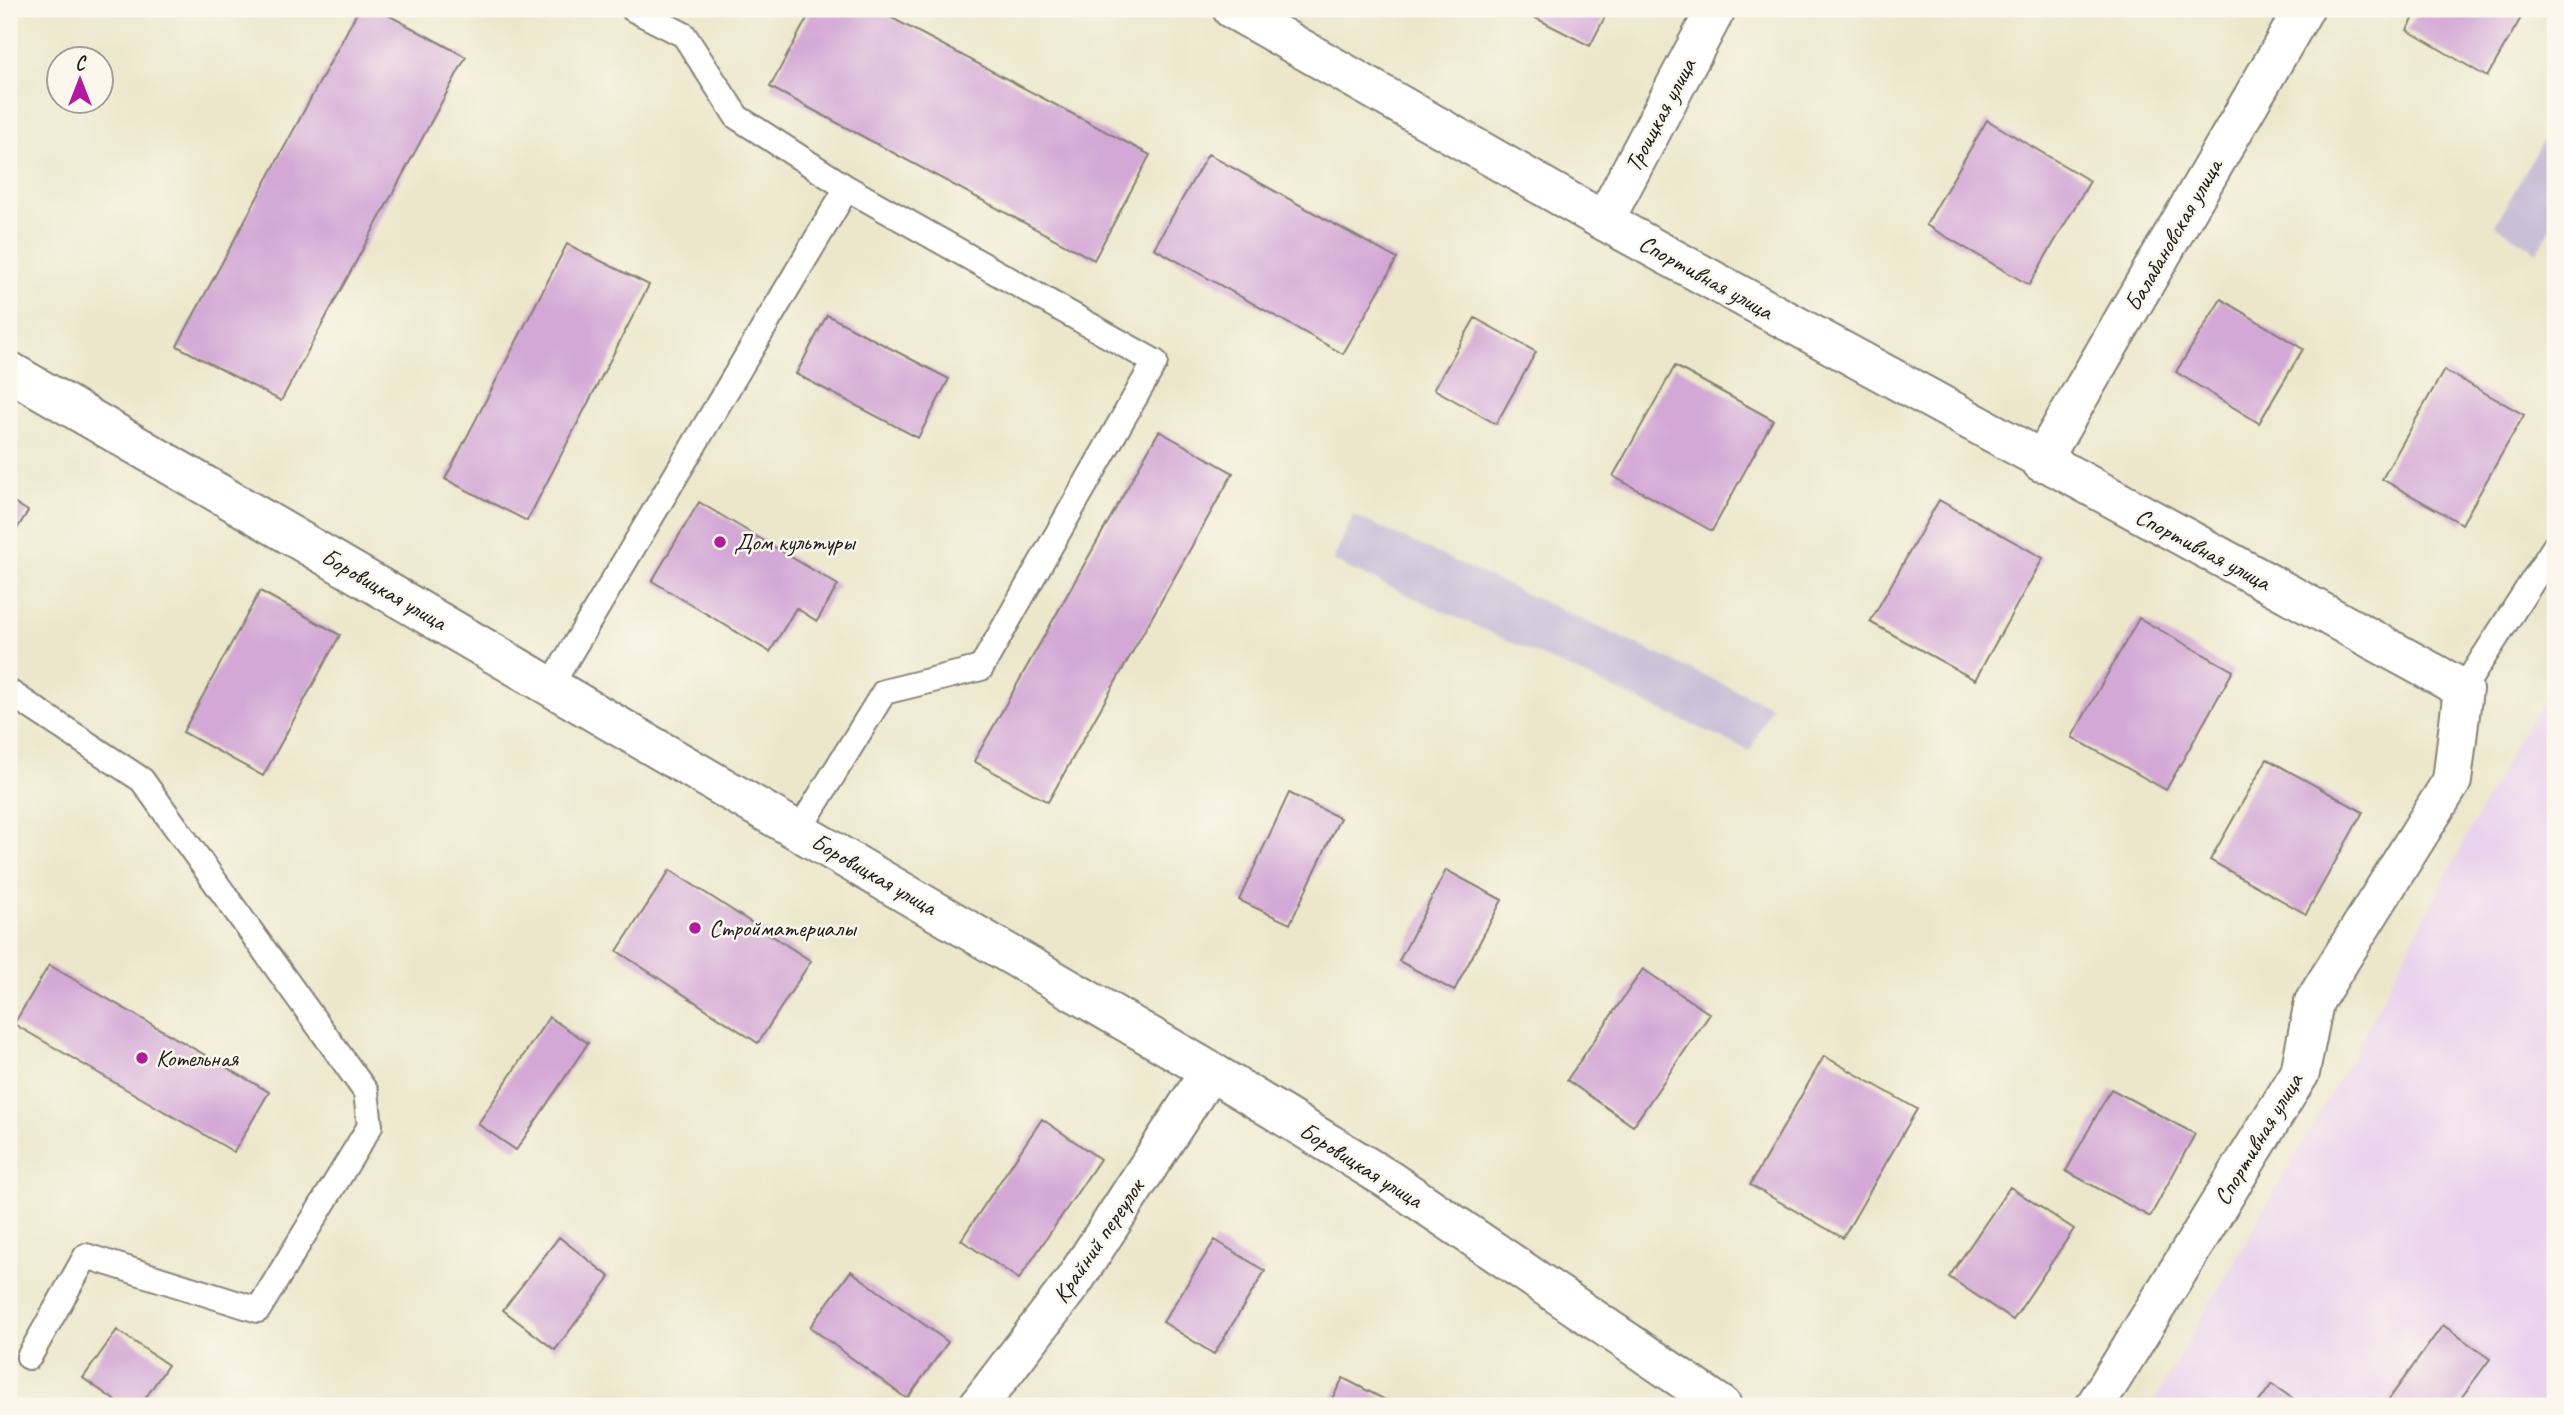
<svg xmlns="http://www.w3.org/2000/svg" width="2564" height="1415" font-family="Caveat,sans-serif">
  <rect width="100%" height="100%" fill="#fbf7ec"/>
  <filter id="ink" filterUnits="userSpaceOnUse"><feTurbulence type="fractalNoise" baseFrequency=".0143" numOctaves="2"/><feDisplacementMap in="SourceGraphic" scale="14" xChannelSelector="R" yChannelSelector="G"/><feConvolveMatrix kernelMatrix="1 2 1 2 8 2 1 2 1" color-interpolation-filters="sRGB"/></filter>
  <filter id="wash" filterUnits="userSpaceOnUse"><feTurbulence type="fractalNoise" baseFrequency=".00686" numOctaves="4" result="noise"/><feDisplacementMap in="SourceGraphic" scale="28" xChannelSelector="R" yChannelSelector="G"/><feGaussianBlur stdDeviation="1.57" result="paint"/><feColorMatrix in="noise" values="0 0 0 0 0 0 0 0 0 0 0 0 0 0 0 0 0 1.4 0 .05"/><feComposite in="paint" operator="in"/></filter>
  <g filter="url(#wash)">
    <rect width="100%" height="100%" fill="#ece7cb"/>
    <path fill="#e9d2ed" d="M2555 686V1406H2151L2349 1062 2517 740Z"/>
    <path fill="#c9bfd7" d="M2555 119V219L2537 252 2495 225Z
      M1353 515 1771 706 1750 751 1333 561Z"/>
    <g id="blocks">
      <path fill="#d3a8d6" d="M359 9H377L466 57 281 401 177 346Z
        M812 9H875L1150 155 1094 260 770 87Z
        M1518 9H1609L1590 46Z
        M2419 9H2526L2487 77 2407 30Z
        M1987 120 2090 181 2029 285 1926 225Z
        M1208 154 1397 259 1343 354 1154 248Z
        M567 244 649 285 527 521 445 479Z
        M2221 299 2303 349 2259 423 2176 372Z
        M827 315 949 379 918 438 796 374Z
        M1475 318 1536 352 1496 424 1434 389Z
        M1675 366 1773 420 1712 531 1613 476Z
        M2444 370 2524 415 2462 524 2382 479Z
        M1159 431 1233 473 1048 802 974 761Z
        M9 499 28 511 9 542Z
        M1939 500 2043 558 1975 680 1870 622Z
        M699 502 838 585 817 621 796 608 770 652 652 581Z
        M260 591 340 635 263 776 183 732Z
        M2139 618 2233 671 2166 790 2072 737Z
        M2267 759 2363 812 2306 914 2210 860Z
        M1289 793 1340 818 1290 924 1239 900Z
        M670 870 811 961 758 1043 617 951Z
        M1446 870 1502 900 1454 991 1399 961Z
        M49 965 269 1092 234 1152 14 1024Z
        M1643 969 1710 1014 1633 1126 1567 1080Z
        M549 1017 588 1043 516 1150 478 1124Z
        M1824 1056 1917 1109 1843 1238 1750 1185Z
        M2111 1089 2195 1134 2150 1217 2066 1171Z
        M1042 1119 1100 1159 1019 1279 961 1240Z
        M2010 1187 2074 1229 2013 1320 1949 1277Z
        M559 1237 610 1277 555 1350 503 1310Z
        M1215 1240 1265 1271 1214 1354 1163 1322Z
        M851 1271 948 1342 907 1399 810 1327Z
        M2443 1325 2490 1359 2455 1406H2384Z
        M117 1330 168 1365 140 1406H123L83 1378Z
        M1343 1378 1397 1406H1328Z
        M2272 1384 2303 1406H2256Z"/>
    </g>
  </g>
  <g filter="url(#ink)">
    <use href="#blocks" fill-opacity="0" stroke="#848274" stroke-width="2"/>
    <g fill="none" stroke-linecap="round" stroke-linejoin="round">
      <g stroke="#848274" stroke-width="28">
        <path id="service" d="M633 9 684 35 737 117 847 188
          M551 685 847 188 1155 362 981 668 884 692 799 830
          M2463 689 2555 546
          M9 692 142 780 366 1092 370 1126 258 1310 86 1256 29 1357"/>
      </g>
      <g stroke="#848274" stroke-width="42">
        <path id="minor" d="M1232 9 1604 221 2463 689 2452 781 2314 1002 2300 1073 2095 1406
          M1604 221 1716 9
          M2041 462 2304 9
          M978 1406 1073 1282 1210 1071"/>
      </g>
      <g stroke="#848274" stroke-width="42">
        <path id="tertiary" d="M9 371 1210 1071 1389 1180 1722 1406"/>
      </g>
      <use href="#service" stroke="#fff" stroke-width="24"/>
      <use href="#minor" stroke="#fff" stroke-width="38"/>
      <use href="#tertiary" stroke="#fff" stroke-width="38"/>
    </g>
  </g>
  <g fill="#b5179e" stroke="#fbf7ec" stroke-width="2.5">
    <circle cx="720" cy="542" r="7"/>
    <circle cx="695" cy="928" r="7"/>
    <circle cx="142" cy="1058" r="7"/>
  </g>
  <g text-anchor="middle" dominant-baseline="central" stroke-width="5" stroke-linejoin="round" paint-order="stroke">
    <g font-size="24" fill="#1c1c1c" stroke="#fbf7ec">
      <text transform="translate(1660 115) rotate(-62)">Троицкая улица</text>
      <text transform="translate(2173 235) rotate(-60)">Балабановская улица</text>
      <text transform="translate(1706 277) rotate(29)">Спортивная улица</text>
      <text transform="translate(2203 549) rotate(28)">Спортивная улица</text>
      <text transform="translate(384 589) rotate(30)">Боровицкая улица</text>
      <text transform="translate(874 874) rotate(30)">Боровицкая улица</text>
      <text transform="translate(2258 1139) rotate(-59)">Спортивная улица</text>
      <text transform="translate(1361 1165) rotate(32)">Боровицкая улица</text>
      <text transform="translate(1098 1241) rotate(-56)">Крайний переулок</text>
    </g>
    <g font-size="24" fill="#1c1c1c" stroke="#fbf7ec" text-anchor="start">
      <text x="734" y="542">Дом культуры</text>
      <text x="709" y="928">Стройматериалы</text>
      <text x="156" y="1058">Котельная</text>
    </g>
  </g>
  <rect width="2564" height="1415" fill="none" stroke="#fbf7ec" stroke-width="35"/>
  <g transform="translate(80 80)"><circle r="33" fill="#fbf7ec" stroke="#a29f99" stroke-width="2"/>
  <path d="M0-5L12 26L0 18L-12 26Z" fill="#b5179e"/>
  <text y="-10" font-size="19" font-weight="bold" text-anchor="middle" fill="#1c1c1c">С</text>
  </g>
</svg>
